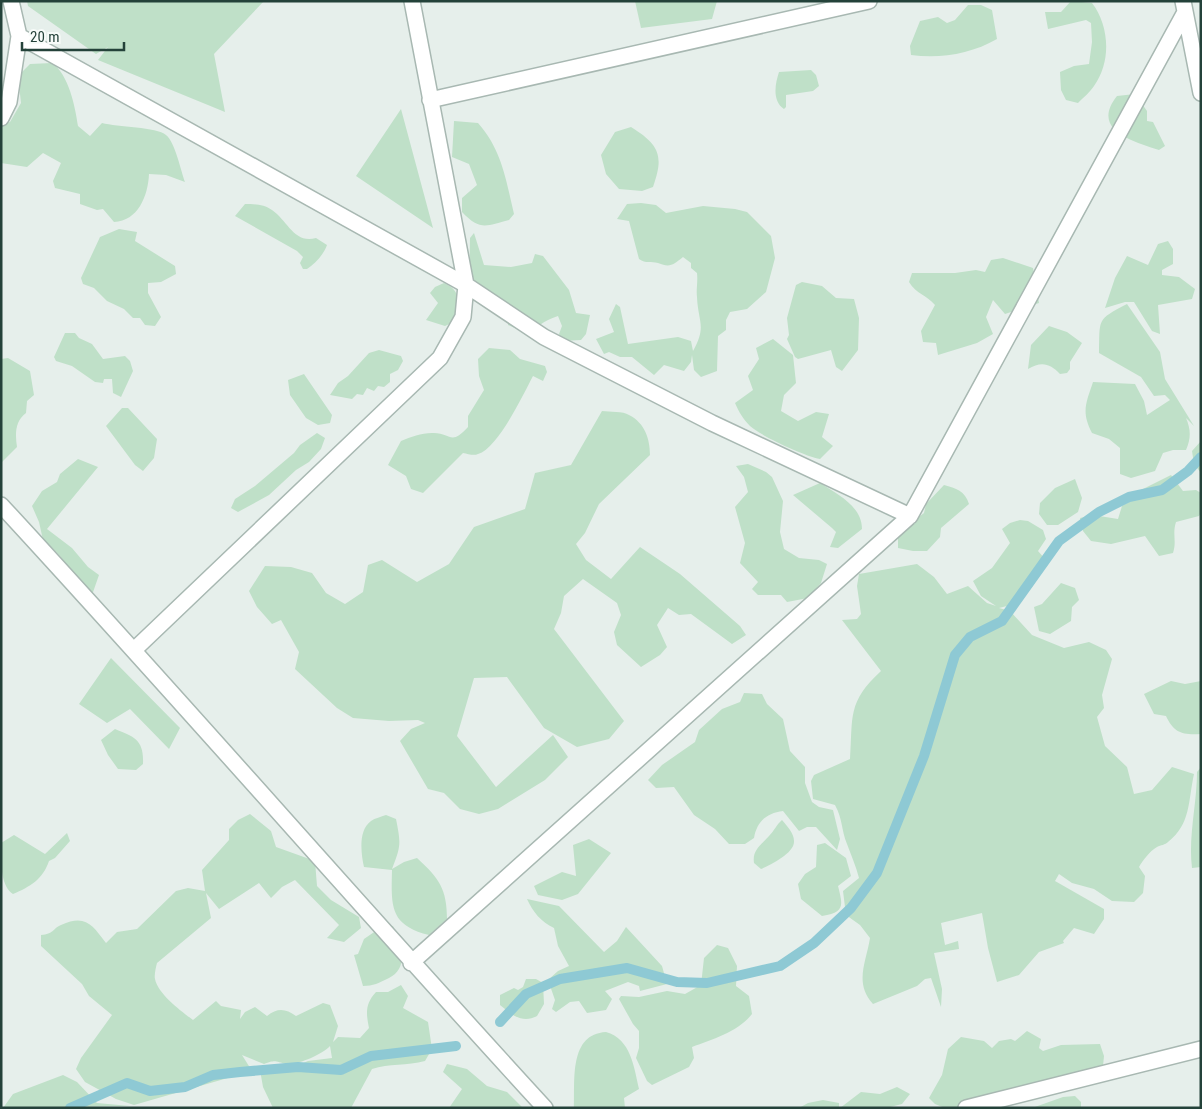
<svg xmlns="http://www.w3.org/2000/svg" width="1202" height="1109" font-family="'Roboto Condensed',sans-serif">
  <rect width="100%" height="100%" fill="#e6efeb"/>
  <path fill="#bfe0c8" d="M27 1H264L214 54 225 112 98 60 108 47 96 54 28 6Z
    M635 1H717L712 19 641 28Z
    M1071 1 1092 3C1109 25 1112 61 1094 86 1090 92 1083 98 1078 103L1066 100 1061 90 1060 72 1074 66 1089 64 1092 42 1091 23 1086 20 1048 29 1045 12H1061Z
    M968 5H981L992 10 997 39C971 54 940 59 911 55L910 46 920 21 938 17 947 23 955 20Z
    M52 63C69 75 75 106 78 126L90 136 102 123C117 127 157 127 166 135 175 142 181 171 185 182L166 175 149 174C148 196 138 221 114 222L103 209 97 210 80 204V194L55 188 53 181 61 163 43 153 27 167 1 163V125L10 122 21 103 18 76 30 64Z
    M811 70 816 75 819 86 813 91 786 95V107L784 109C772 101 775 84 779 72Z
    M1135 94 1147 111V121L1153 122 1165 146 1159 150C1133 141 1090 130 1117 96Z
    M401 109 433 228 356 176Z
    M454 121 478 123C502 150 506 180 514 214L509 220C486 226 480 231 462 212V198L477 185 469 164 452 157Z
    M631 127C660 145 664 156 653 187L642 191 619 189 606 174 601 155 615 132Z
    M641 203 656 205 666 213 703 206 735 209 747 212 771 236 775 258 766 292 747 309 730 312 726 320V330L718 336 717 371 701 377 694 370 692 355 691 362 684 371 664 365 654 375 632 357H620L609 352 604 354 596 339 614 332 609 319 616 304 620 307 628 344 678 337 691 341 693 351C707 326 698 322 697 297 696 289 698 282 697 273L691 268V263L683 257C673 265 670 268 658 263 651 261 646 264 639 259L629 221 617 219 627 204Z
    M245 204C254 204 264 204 272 210 288 221 294 244 316 238L327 245C324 254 315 264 307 269H303L300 263 303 257 297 251 235 216Z
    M119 229 137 232 135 241 175 266 176 274 161 282 148 283V293L161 317 155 326 145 325 140 318H133L124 309 107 301 94 288 83 284 81 278 100 237Z
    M474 233 484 265 511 267 532 263 535 254 543 256 569 290 576 313 590 315 586 334 581 340 562 341 559 334 562 326 558 316C542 321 539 327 526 333L508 325V305L486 307 469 298 470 238Z
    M1168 241 1173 249V264L1162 270V275L1179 277 1195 289 1192 299 1158 305 1160 334 1152 331 1134 302H1125L1105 308 1115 278 1127 256 1148 265 1158 244Z
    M1003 258 1033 268 1039 303 1005 314 993 300 986 317 993 334 977 343 938 355 936 343 923 342 921 331 935 305C927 295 916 294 909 282L912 273H955L976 270 985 272 991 260Z
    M802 282 822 286 836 298 854 299 859 318 858 350 842 371 836 367 831 350 798 359 795 357 787 339 789 335 787 318 796 285Z
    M444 283C461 290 459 303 460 319L445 326 426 320 438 303 430 293 435 287Z
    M1127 304 1160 352 1165 379 1194 426 1186 418C1191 430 1191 438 1186 450H1173L1163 453 1155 471 1131 478 1120 474V448L1109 439 1092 433C1081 412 1086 403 1093 382L1135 384 1144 401 1147 415 1170 400 1165 395 1154 396 1141 377 1099 353C1100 319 1096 320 1127 304Z
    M1049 326 1067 332 1082 343 1070 362V369L1067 373 1060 374C1050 363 1041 361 1028 369L1031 345Z
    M65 333H75L79 338 92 344 103 359 125 356 130 361 133 371 121 397 113 393 112 379H104L103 383 95 382 72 366 56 361 54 357Z
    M773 339 793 355 796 383 784 395 781 411 798 421 816 412 829 414 822 437 833 446 820 459C804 456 761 436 750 426 743 419 739 412 735 403L753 390 748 376 759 359 756 348Z
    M489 348 510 350 520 359 545 366 547 372 543 381 533 376C523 395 498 448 478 454 474 456 468 454 463 453L423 493 411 489 406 476 388 465 401 441C411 437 421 433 432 433 451 432 450 447 468 427V416L484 390 479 376 478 359Z
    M379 350 401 356 403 361 398 370 390 374V382L384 387 378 386 374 391 367 388 363 395 357 394 352 399 330 395 338 383 348 376 369 353Z
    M8 358 30 371 34 395 27 401 26 413C15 421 15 434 17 447L1 463V359Z
    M304 374 332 415 330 423 318 425 306 418 290 395 288 380Z
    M122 408H128L157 439 154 458 143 471 135 465 106 426Z
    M602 411C610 412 623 411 629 415 645 423 650 439 650 455L599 504 585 533 576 544 586 560 611 579 640 547 680 574 740 626 746 635 732 644 691 614 679 615 668 608 657 625 667 647 660 655 641 667 617 645 614 632 621 615 617 603 583 579 564 596 561 613 554 629 624 721 609 739 577 747 544 728 507 677 474 678 457 736 496 787 553 735 568 757 545 780 498 809 479 814 460 809 444 793 428 789 400 741 411 729 425 723 418 720 389 721 353 718 337 708 295 669 299 652 281 620 272 624 257 607 249 591 265 566 291 567 312 573 326 593 345 604 363 592 368 565 382 560 417 582 449 564 474 527 525 509 535 473 571 465Z
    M317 433 325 438 321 449 309 462 296 470 269 495 238 512 231 508 235 499 255 486 294 453 300 445Z
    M1201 441V473L1194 464 1192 451Z
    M78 459 98 467 47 529 72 548 88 567 99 575 92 595 64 586C67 558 63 558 43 540L39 522 32 506 42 491 57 482 60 474Z
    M748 464 766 472 772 477 783 501 780 532 784 549 799 558 819 560 827 564 821 583 808 598 787 602 781 595H758L752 589 758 582 740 563 745 543 735 507 748 492 744 477 736 466Z
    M1171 475 1183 491 1196 490 1201 493V513L1199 516 1176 522C1172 534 1177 541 1173 553L1159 556 1145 536 1111 544 1091 541 1083 531 1080 518 1093 515 1118 519 1122 506 1133 500 1139 491Z
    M1075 479 1082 498 1078 512 1058 525H1047L1039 514 1040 503 1055 488Z
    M820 483C837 494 862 506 862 529L838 548 830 547 836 532 832 528 793 495Z
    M944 485C956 488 965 491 969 504L941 528 940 537 927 551H913L898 548V533L924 513 926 504Z
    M1020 520 1028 521 1043 530 1046 539 1038 551 1046 560V564L1032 587 1015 604 999 608 1010 611 1032 635 1064 648 1089 642 1106 650 1112 659 1102 695 1104 708 1097 717 1105 746 1127 767 1134 794 1152 790 1172 767 1194 774C1188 801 1191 824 1168 842 1165 845 1161 845 1157 847 1150 851 1143 860 1139 867L1145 876 1143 893 1134 902 1112 901 1094 889 1072 883 1059 874 1055 881 1104 909V919L1094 934 1074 928 1063 941 1064 943 1039 952 1019 975 997 982 988 948 982 913 941 923 945 945 958 941 959 949 934 953 942 989 941 1007 931 978 925 979 917 986 873 1004C854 983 866 963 870 938L860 925 846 915 843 891 859 878C856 866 851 855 847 844 841 829 843 820 835 805L813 799 811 781 814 775 850 759C853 717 847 702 881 671L842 620 857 619 861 614 857 586 859 574 917 564 934 577 947 594 968 586 987 603 996 606 981 596 973 581 992 568 1010 543 1002 529 1010 523Z
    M1061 583 1075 588 1079 600 1072 607 1071 621 1050 634 1039 631 1034 607 1042 604Z
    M111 658 180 728 169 749 130 709 107 723 79 704Z
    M1171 681 1185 684 1201 681V734C1182 735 1174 733 1166 716L1154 714 1144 694Z
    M744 693 762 694 767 704 783 719 790 751 805 767V783L812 802 819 807 833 810 840 839 837 850 816 827H807L799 831 783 811C767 813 757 821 754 838L745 844H729L715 829 694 815 674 787 656 788 648 780 662 765 695 742 699 730 722 709 740 702Z
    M115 729C135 737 144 740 143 764L136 770 118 769 108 755 101 740Z
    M1201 767V867L1192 868C1188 836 1197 804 1197 772Z
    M250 814 271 831 276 847 315 861 317 886 331 900 359 917 361 928 344 942 327 938 339 925 295 880 282 887 271 898 259 883 219 909 206 893 211 918 157 963C156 967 154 975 155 979 158 994 181 1011 193 1020L216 1001 221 1006 241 1010 240 1019 245 1012 255 1007 267 1016C278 1007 286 1009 296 1016L323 1003 330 1005 338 1026 333 1042 338 1037 360 1038 369 1028C366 1013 365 1004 376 992H388L401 985 408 996 403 1008 428 1022 432 1049 425 1061C407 1066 389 1063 372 1069L351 1108H273L263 1087 260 1070 291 1068 308 1061 332 1058 330 1046C323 1054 298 1065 287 1064 275 1062 277 1059 264 1064L242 1055 252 1071 134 1105 116 1099 85 1082 76 1069 81 1058 112 1015 89 996 82 984 41 946V935C54 934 52 929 61 925 86 914 92 925 106 943L117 932 137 929 176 891 188 888 205 891 202 870 229 840V829L238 820Z
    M386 815 396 819C401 844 401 846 392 869L404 862 417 858C439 878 447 889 447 919L429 935C390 925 391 907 392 870L364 867C361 854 358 830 371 821 375 818 381 817 386 815Z
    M782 820C787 826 794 833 794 841 795 853 770 865 761 869L754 863C752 850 761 845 769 836 775 830 776 825 782 820Z
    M67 833 70 841 55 858 49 861C43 879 30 887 13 894 0 886 1 860 1 843L14 835 45 854Z
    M589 839 611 853 578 894 562 900 538 895 534 886 562 872 576 876 573 845Z
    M825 843 846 858 851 876 838 886C843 906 845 912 822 916L801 899 798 884 805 874 816 867 817 845Z
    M527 899 559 906 604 952 617 941 626 927 662 966 667 984 640 991 639 986 628 982 605 991 612 999 606 1010 587 1013 579 1001 570 1002 556 1012 552 1009 555 1000 548 980 558 971 569 966 558 946 554 928C541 922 533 912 527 899Z
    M383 926H393C399 945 411 966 389 978 379 983 373 986 363 986L354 955 358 954 364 939Z
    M717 945 728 948 737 966 736 986 749 996 752 1014C738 1032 713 1039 692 1047L694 1058 689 1067 652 1085 647 1081 636 1058 639 1048V1031L633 1024 619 999 621 996 639 997 667 991 685 994 701 985 704 958Z
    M526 979H536L543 983 544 1004 537 1016C522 1024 511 1014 500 1005V995L514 988 518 990 523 987Z
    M1027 1031 1041 1039 1039 1048 1043 1051 1061 1045 1100 1044 1104 1056 1103 1066 1083 1070 1065 1077 1035 1082 987 1108H945L935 1104 929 1098 942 1075 948 1049 961 1037 984 1041 992 1048 999 1041 1011 1039 1015 1041Z
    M606 1032C631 1039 634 1067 639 1089L624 1098 625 1108H574C575 1080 569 1034 606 1032Z
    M447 1064 467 1069 487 1086 507 1092 523 1108H449L462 1089 443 1072Z
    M63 1075 77 1082 97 1103 130 1106 3 1108 13 1094Z
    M897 1087 910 1094 902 1104 890 1107 840 1108 861 1092 880 1094Z
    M1075 1096 1081 1102V1108H1032L1063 1097Z
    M823 1100 839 1103V1108H799L808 1103Z"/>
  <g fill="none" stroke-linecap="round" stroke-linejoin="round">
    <path stroke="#8ec9d4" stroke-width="10" d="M500 1022 526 994 560 979 627 968 677 982 707 983 780 966 814 943 851 908 877 873 924 756 955 655 970 637 1002 621 1059 541 1099 512 1129 497 1162 490 1188 471 1201 457
      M70 1108 127 1083 150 1091 185 1087 213 1075 240 1072 298 1067 341 1070 371 1056 456 1046"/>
    <g stroke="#a8b8b2" stroke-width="18">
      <path id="minor" d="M1183 1 1201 93
        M19 36 466 285 544 337 712 423 910 516
        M430 100 869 1
        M1 118 9 102 19 36 11 1
        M1 505C185 704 362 909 545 1108
        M134 650 440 358 463 317 466 285 412 1
        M411 963 910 516 1185 12
        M966 1108 1201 1049"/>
    </g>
    <use href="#minor" stroke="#fff" stroke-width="15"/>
  </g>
  <rect width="1202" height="1109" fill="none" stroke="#24423a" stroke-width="5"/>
  <path d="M22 42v8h102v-8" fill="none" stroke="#24423a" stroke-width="2.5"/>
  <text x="30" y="42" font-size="15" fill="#24423a" stroke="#f7fbf9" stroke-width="4" paint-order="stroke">20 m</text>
</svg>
